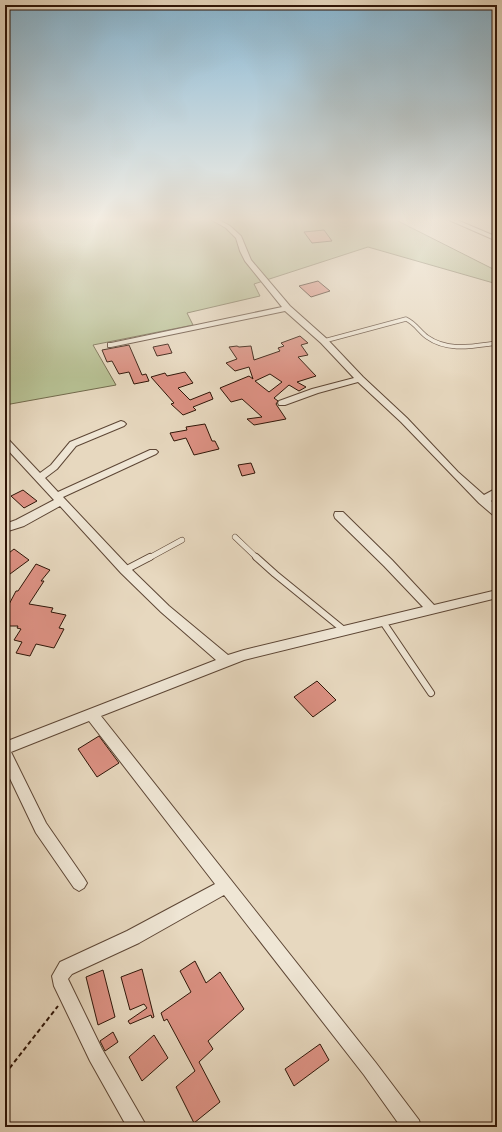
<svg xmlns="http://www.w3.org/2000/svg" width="502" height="1132" font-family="Alegreya,serif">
  <rect width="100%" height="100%" fill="#e7d8bf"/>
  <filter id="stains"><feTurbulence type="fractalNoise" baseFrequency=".005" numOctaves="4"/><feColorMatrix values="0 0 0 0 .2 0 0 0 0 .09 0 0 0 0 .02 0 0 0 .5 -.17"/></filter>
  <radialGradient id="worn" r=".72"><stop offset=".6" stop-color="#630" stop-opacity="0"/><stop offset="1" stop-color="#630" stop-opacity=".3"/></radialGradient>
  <path fill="#b6bf92" stroke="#726a4c" d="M5 220H396L497 271V284L368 247 254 284 260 296 187 313 193 325 93 345 116 385 5 405Z"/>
  <path fill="#dc9183" stroke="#2f1507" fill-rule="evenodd" d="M324 230 332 241 312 243 304 232Z
    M318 281 330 291 311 297 299 286Z
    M300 336 308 343 301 345 308 355 298 357 316 376 297 382 306 387 299 391 289 385 274 398 278 401 276 404 286 419 254 425 247 419 262 417 242 399 231 402 220 388 249 376 253 379 249 367 235 371 226 363 237 359 229 347 237 346 239 347 251 346 254 360 280 351 278 348 284 346 281 343ZM270 374 282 382 269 392 255 381Z
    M168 344 172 353 157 356 153 347Z
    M129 345 142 375 146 374 149 381 134 384 129 372 119 374 112 361 107 362 102 350Z
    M185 372 193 383 178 388 190 400 210 392 213 399 193 407 196 410 183 415 171 404 174 403 151 377 165 373 167 376Z
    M205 424 212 441H215L219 449 194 455 186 438 174 441 170 433 187 430 186 427Z
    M251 463 255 473 242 476 238 465Z
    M23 490 37 501 24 508 11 496Z
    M14 549 29 560 10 574 5 570V556Z
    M36 564 50 570 41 581H44L29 604 53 608 51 612 66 615 59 628 64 629 54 648 36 644 30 656 16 653 22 642 14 640 21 629 17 628 18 626H5V612L16 591H18Z
    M317 681 336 700 313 717 294 697Z
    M99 736 119 763 97 777 78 749Z
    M195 961 206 983 220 972 244 1009 208 1041 213 1049 199 1062 220 1102 194 1123 176 1087 195 1071 167 1019 164 1021 161 1013 191 992 180 971Z
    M142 969 154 1017 152 1018 151 1015 130 1024 128 1021 147 1008 144 1004 130 1010 121 977Z
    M103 970 115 1017 98 1025 86 977Z
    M113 1032 118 1042 105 1051 100 1041Z
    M154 1035 168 1058 142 1081 129 1057Z
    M320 1044 329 1060 294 1086 285 1069Z"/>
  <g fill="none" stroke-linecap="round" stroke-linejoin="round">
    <g stroke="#5d4635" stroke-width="5">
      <path id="lane-far2" d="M324 341 406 319C415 323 420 332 427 337 448 352 473 346 497 343"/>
    </g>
    <g stroke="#5d4635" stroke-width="6">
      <path id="lane-far1" d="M235 537 257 558
        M149 558 182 540"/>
    </g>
    <g stroke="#5d4635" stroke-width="8">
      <path id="lane" d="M256 557 275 574 345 631
        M125 570 150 557
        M383 622 431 693"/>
    </g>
    <g stroke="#5d4635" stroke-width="2">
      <path id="street" d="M212 220H219L230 226 241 236 251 260 290 306 327 339 363 377 407 418 458 472 484 495 497 488V496L491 501 497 506V516L493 515 479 503 401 422 358 382 318 393 285 405H279L278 403 279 401 312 389 354 378 321 343 285 311 111 347H108V343H111L282 307 245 261 240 251 236 238 226 228Z
        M449 220H457L497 237V241Z
        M121 421 124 422 126 424 124 426 76 446 57 469 45 478 58 492 150 450H156L158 452 156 454 63 497 129 567 169 606 228 655 244 650 423 607 384 566 335 518 334 515 335 512H343L392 560 434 605 497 590V598L244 660 101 716 376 1063 419 1120 421 1127H401L364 1075 224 895 139 943 72 974 68 979 102 1049 147 1127H127L90 1061 54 986 52 976 60 962 127 931 215 884 89 721 11 752 46 823 84 878 87 883 84 888 79 891 74 888 36 833 5 768V742L216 660 161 612 121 573 60 506 24 526 5 532V524L16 520 54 500 5 447V438L8 439 40 473 51 465 70 442Z"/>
    </g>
    <path stroke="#2f1507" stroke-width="2" stroke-dasharray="4.5 3" stroke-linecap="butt" d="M5 1074 58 1006"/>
    <use href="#lane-far2" stroke="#efe6d5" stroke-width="3.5"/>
    <use href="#lane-far1" stroke="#efe6d5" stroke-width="5"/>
    <use href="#lane" stroke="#efe6d5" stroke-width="6"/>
    <use href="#street" fill="#efe6d5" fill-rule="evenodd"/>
  </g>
  <linearGradient id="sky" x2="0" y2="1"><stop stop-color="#87b6d2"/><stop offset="0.58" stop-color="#f4ede2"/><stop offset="1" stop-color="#f4ede2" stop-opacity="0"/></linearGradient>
  <rect width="502" height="378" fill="url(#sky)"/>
  <rect width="502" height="1132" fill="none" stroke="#e7d8bf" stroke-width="20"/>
  <rect x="6" y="6" width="490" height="1120" fill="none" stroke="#2f1507" stroke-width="2"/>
  <rect x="10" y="10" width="482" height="1112" fill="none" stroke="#2f1507"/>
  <rect width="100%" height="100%" filter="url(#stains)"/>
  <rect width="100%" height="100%" fill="url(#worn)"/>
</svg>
